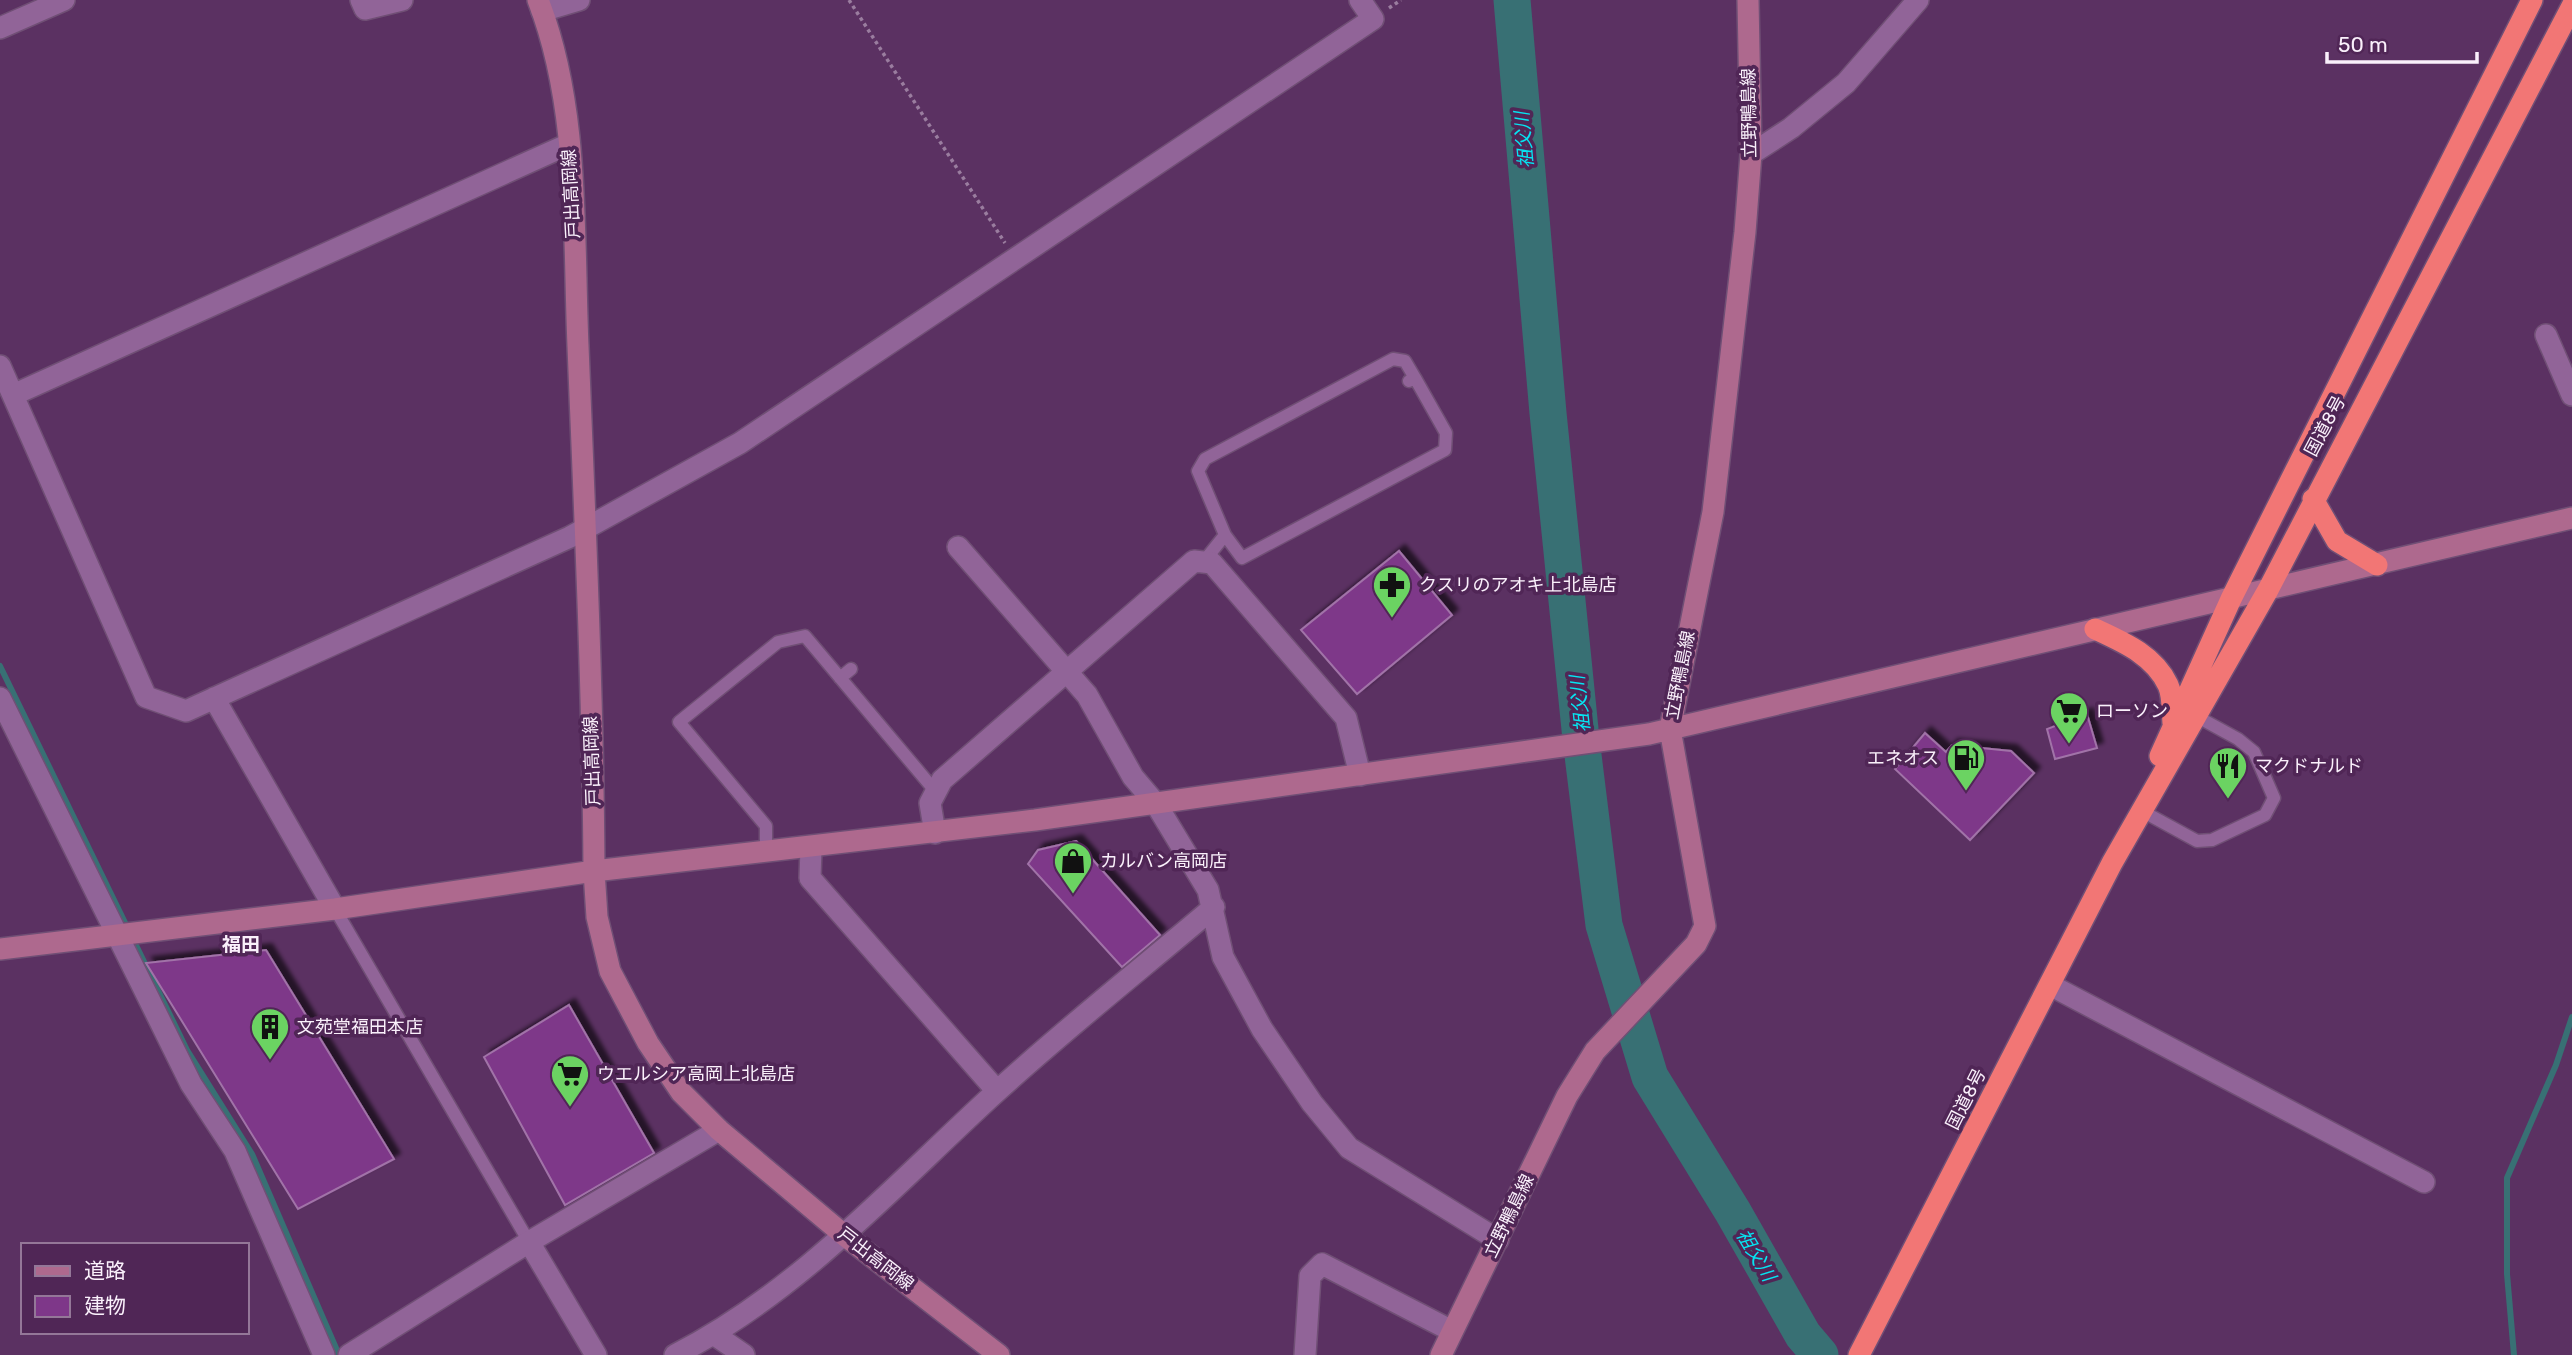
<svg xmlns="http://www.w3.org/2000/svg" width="2572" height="1355" font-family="Rubik,'Noto Sans JP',sans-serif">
  <defs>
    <filter id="shadow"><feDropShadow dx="6" dy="-6" stdDeviation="2" flood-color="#0009"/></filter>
  </defs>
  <rect width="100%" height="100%" fill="#5b3162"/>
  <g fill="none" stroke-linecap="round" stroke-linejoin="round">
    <path stroke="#387074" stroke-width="6" d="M0 666 187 1050 252 1154 339 1355
      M2514 1355 2507 1274V1178L2556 1065 2572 1017"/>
    <path stroke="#387074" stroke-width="37" d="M1512 0 1548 413 1581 739 1604 925 1650 1077 1733 1212 1803 1335 1820 1355"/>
  </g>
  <path fill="#7e3789" stroke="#a173a8" stroke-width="2" filter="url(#shadow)" d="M1399 551 1452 615 1357 694 1301 630Z
    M2087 714 2097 748 2055 759 2047 729Z
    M1925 733 1946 752 1952 745 2011 751 2034 773 1970 840 1895 769Z
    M1076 841 1160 935 1122 967 1028 864 1038 850Z
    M266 950 394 1159 298 1209 146 963Z
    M569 1005 654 1153 565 1205 484 1057Z"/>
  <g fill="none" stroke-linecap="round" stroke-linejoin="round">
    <g stroke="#704f75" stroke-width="15">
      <path id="lane" d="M1225 535 1198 471 1205 459 1393 359 1405 361 1415 378
        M1205 560 1225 535 1242 558 1445 450 1446 433 1415 378 1409 381
        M840 678 851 669
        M2142 811 2197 841 2212 840 2265 815 2274 798 2254 752 2238 739 2196 716
        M766 853V826L679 722 778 642 805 636 936 792
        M335 909 529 1242"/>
    </g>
    <g stroke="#704f75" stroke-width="24">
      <path id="street" d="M361 0 365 9 402 0
        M542 11 579 0
        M0 28 64 0
        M1751 154 1791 128 1846 83 1918 0
        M2546 335 2572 395
        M0 366 146 697 186 711 570 537 740 443 1373 19 1360 0
        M13 395 569 144
        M958 547 1087 695 1133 777 1156 804 1208 890 1223 957 1262 1029 1312 1103 1349 1148 1498 1240
        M0 698 191 1084 235 1151 324 1355
        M214 698 335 909
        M935 833 930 803 942 780 1194 561 1212 563 1346 718 1360 775
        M811 848 810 878 997 1091
        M2050 985 2424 1182
        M529 1242 596 1355
        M715 1335 744 1355
        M349 1355 529 1242 719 1130
        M675 1355C799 1292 893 1186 995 1093 1065 1029 1141 969 1214 907
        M1305 1355 1310 1276 1322 1264 1452 1331"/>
    </g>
    <g stroke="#704f75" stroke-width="24">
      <path id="secondary" d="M538 0C580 108 573 232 578 346 585 521 593 696 594 871L597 917 610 971 648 1043 681 1092 719 1130 844 1235 999 1355
        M0 949 335 909 594 871 1035 820 1649 734 2572 518
        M1441 1355 1567 1096 1595 1051 1696 944 1705 926 1670 729 1713 512 1745 232 1751 154 1748 0"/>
    </g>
    <g stroke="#704f75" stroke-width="24">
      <path id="highway" d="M2313 499 2337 541 2377 565
        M2095 629C2123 642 2154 655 2168 685 2173 695 2172 712 2173 723
        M2160 756 2231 599 2532 0
        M1859 1355 2112 863 2268 590 2572 6"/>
    </g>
    <path stroke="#9a7d9f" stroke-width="3.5" stroke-dasharray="3.5 3.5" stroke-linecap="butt" d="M849 0 1005 243
      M1389 8 1401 0"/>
    <use href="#lane" stroke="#916498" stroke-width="12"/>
    <use href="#street" stroke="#916498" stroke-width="21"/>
    <use href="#secondary" stroke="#ae698e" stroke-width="21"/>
    <use href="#highway" stroke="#f27675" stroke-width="21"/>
  </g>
  <defs>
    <g id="pharmacy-pin" transform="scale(2.0125)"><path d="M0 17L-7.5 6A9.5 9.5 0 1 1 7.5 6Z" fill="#6bd362" stroke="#502656"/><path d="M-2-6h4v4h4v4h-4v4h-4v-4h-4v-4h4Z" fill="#111"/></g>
    <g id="supermarket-pin" transform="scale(2.0125)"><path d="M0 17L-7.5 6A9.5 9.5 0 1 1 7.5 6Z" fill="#6bd362" stroke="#502656"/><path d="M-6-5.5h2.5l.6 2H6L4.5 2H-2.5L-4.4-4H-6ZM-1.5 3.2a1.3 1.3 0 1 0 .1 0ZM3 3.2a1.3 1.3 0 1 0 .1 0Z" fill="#111"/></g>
    <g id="fuel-pin" transform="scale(2.0125)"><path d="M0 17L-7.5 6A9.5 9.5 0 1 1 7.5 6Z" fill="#6bd362" stroke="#502656"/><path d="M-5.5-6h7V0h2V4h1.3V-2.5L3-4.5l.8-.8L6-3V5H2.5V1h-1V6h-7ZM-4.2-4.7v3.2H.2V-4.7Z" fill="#111"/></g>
    <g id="restaurant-pin" transform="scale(2.0125)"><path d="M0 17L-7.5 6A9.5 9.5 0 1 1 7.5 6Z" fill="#6bd362" stroke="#502656"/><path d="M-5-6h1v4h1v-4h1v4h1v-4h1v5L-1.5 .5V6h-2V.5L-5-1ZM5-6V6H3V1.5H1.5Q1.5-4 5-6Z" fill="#111"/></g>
    <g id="shop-pin" transform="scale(2.0125)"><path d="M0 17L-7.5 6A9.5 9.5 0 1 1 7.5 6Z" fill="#6bd362" stroke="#502656"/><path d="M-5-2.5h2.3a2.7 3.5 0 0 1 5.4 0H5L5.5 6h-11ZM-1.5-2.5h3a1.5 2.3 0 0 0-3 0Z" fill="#111"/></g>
    <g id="building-pin" transform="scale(2.0125)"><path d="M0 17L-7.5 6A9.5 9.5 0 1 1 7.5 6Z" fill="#6bd362" stroke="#502656"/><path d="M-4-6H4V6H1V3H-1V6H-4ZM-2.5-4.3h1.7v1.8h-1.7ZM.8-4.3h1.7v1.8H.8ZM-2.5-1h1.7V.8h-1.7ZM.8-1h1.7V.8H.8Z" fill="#111"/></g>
  </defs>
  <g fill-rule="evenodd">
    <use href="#pharmacy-pin" x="1392" y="585"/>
    <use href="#supermarket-pin" x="2069" y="711"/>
    <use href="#fuel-pin" x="1966" y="758"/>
    <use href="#restaurant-pin" x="2228" y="766"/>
    <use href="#shop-pin" x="1073" y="861"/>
    <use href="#building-pin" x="270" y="1027"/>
    <use href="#supermarket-pin" x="570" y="1074"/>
  </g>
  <g text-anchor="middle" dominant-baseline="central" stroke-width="7" stroke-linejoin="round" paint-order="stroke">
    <g font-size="18" fill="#faf0fb" stroke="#502656">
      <text transform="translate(1749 113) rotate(-91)">立野鴨島線</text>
      <text transform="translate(571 194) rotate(-93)">戸出高岡線</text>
      <text transform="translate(2325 426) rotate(-62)">国道8号</text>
      <text transform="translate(1680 675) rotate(-79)">立野鴨島線</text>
      <text transform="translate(592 761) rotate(-92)">戸出高岡線</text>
      <text transform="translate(1966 1099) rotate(-63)">国道8号</text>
      <text transform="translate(1509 1216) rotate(-64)">立野鴨島線</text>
      <text transform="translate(876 1259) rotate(38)">戸出高岡線</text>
    </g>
    <g font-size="18" fill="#faf0fb" stroke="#502656" text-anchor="start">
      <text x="1419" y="585">クスリのアオキ上北島店</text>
      <text x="2096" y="711">ローソン</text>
      <text x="1939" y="758" text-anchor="end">エネオス</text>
      <text x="2255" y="766">マクドナルド</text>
      <text x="1100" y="861">カルバン高岡店</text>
      <text x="297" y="1027">文苑堂福田本店</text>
      <text x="597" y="1074">ウエルシア高岡上北島店</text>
    </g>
    <g font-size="19" font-style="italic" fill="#06e4f1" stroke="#502656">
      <text transform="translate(1524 140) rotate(-95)">祖父川</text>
      <text transform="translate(1580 704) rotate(-96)">祖父川</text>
      <text transform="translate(1756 1255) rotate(59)">祖父川</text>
    </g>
    <g font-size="19" font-weight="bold" fill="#faf0fb" stroke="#502656">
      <text x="241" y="944">福田</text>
    </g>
  </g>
  <rect x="21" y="1243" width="228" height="91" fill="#502656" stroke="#947798" stroke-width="2"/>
  <rect x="35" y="1266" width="35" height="10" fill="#ae698e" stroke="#947798" stroke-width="2"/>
  <text x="84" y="1278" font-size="21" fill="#faf0fb">道路</text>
  <rect x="35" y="1296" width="35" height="21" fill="#7e3789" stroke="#947798" stroke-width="2"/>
  <text x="84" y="1313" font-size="21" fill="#faf0fb">建物</text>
  <path d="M2327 52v10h150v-10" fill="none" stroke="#faf0fb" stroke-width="3.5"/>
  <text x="2338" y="52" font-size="21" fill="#faf0fb" stroke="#502656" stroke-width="5" paint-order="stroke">50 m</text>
</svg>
